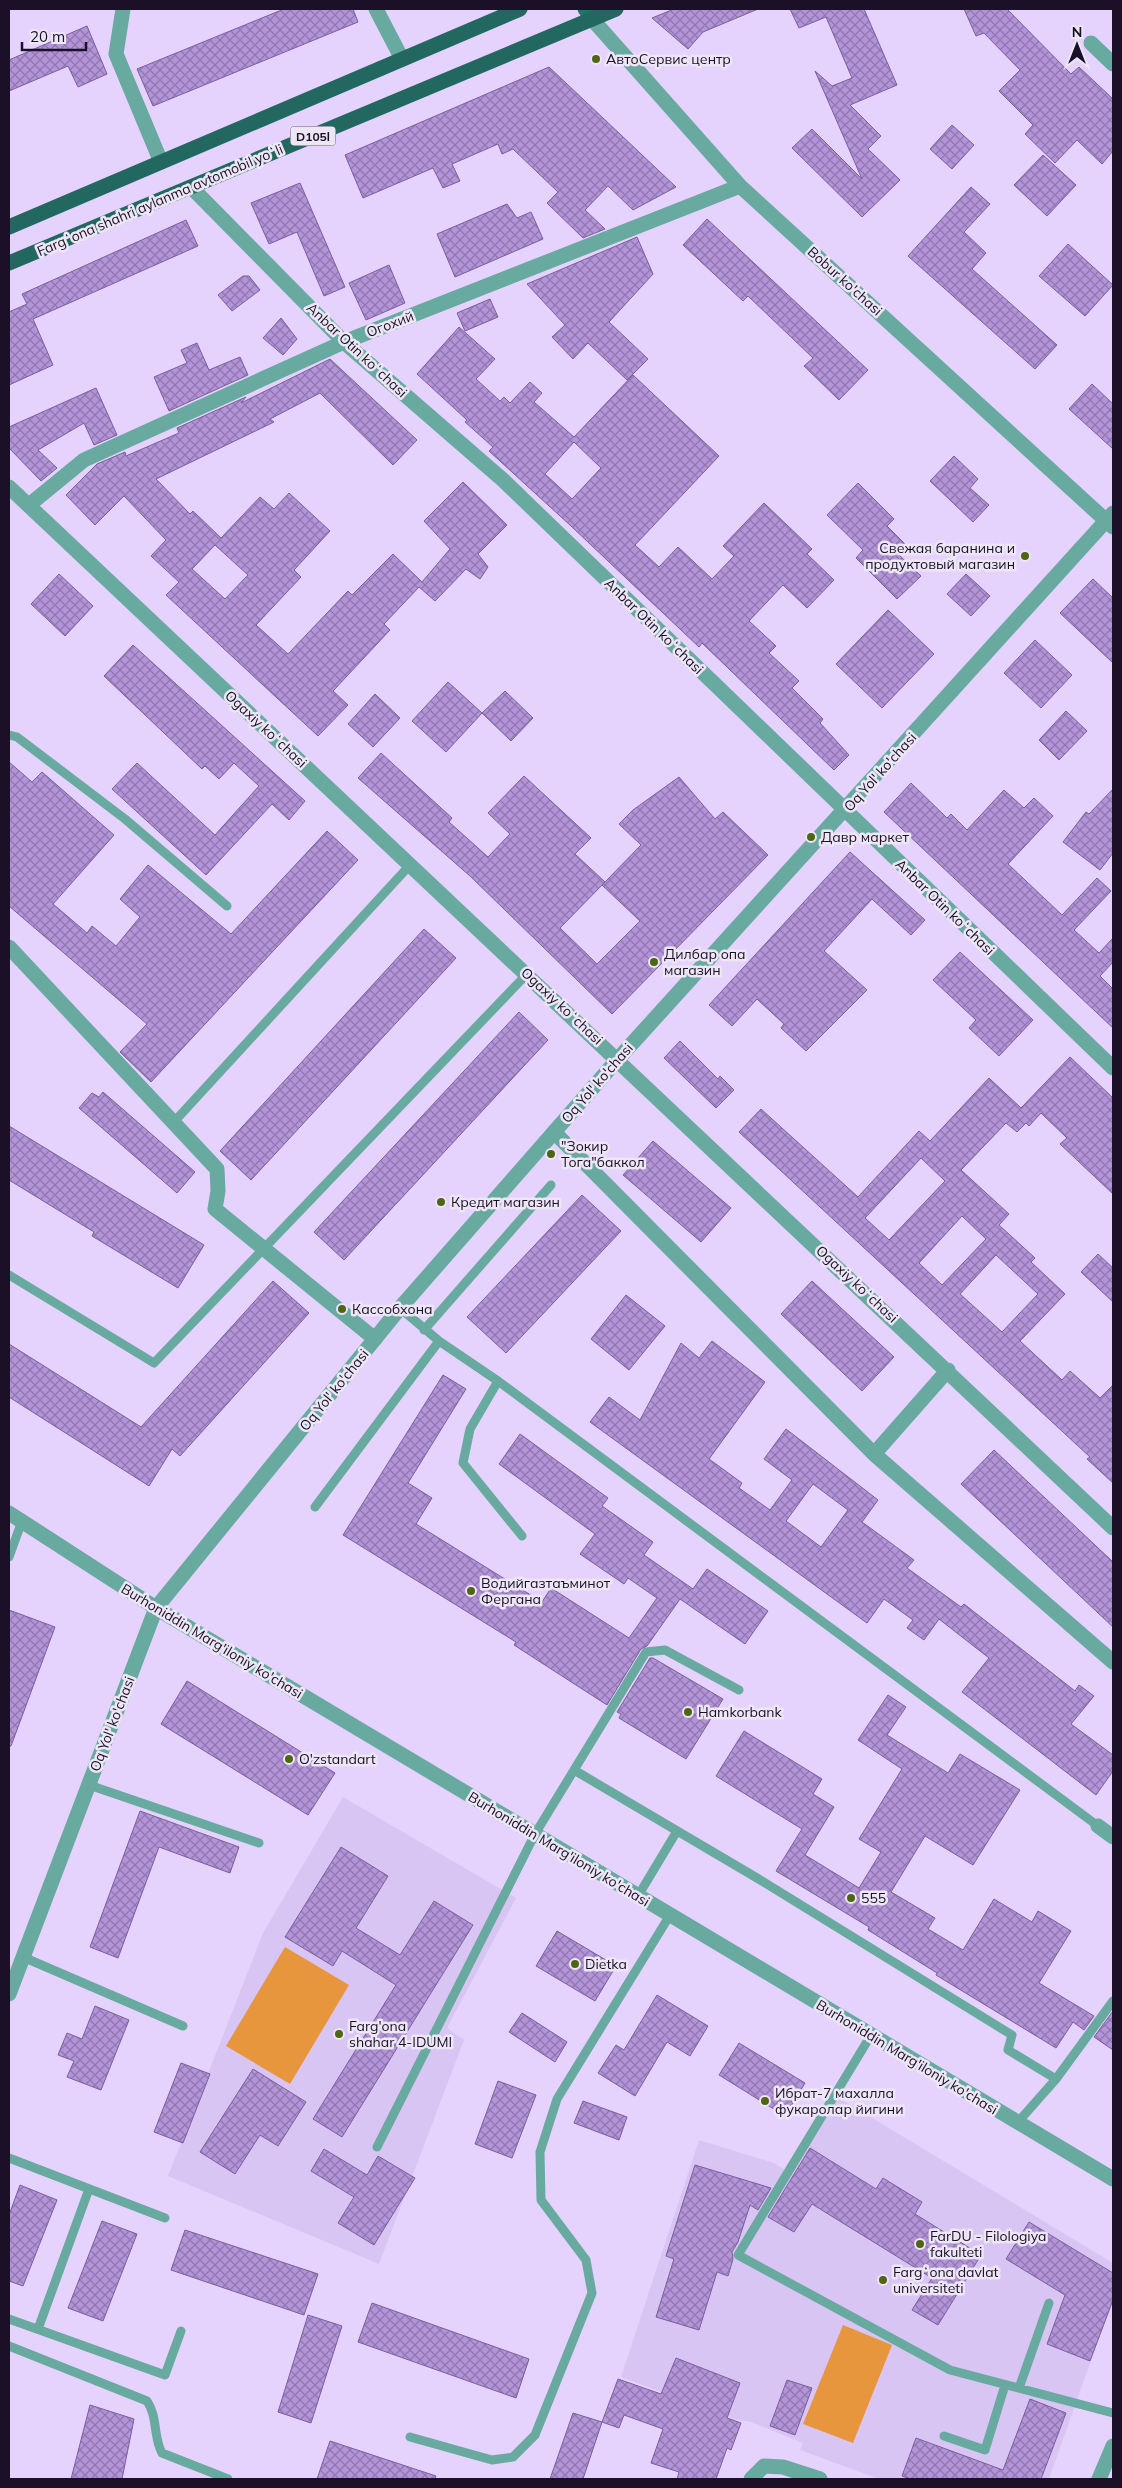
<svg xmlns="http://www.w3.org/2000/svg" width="1122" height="2488" font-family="Mulish,sans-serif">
  <defs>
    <pattern id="building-cross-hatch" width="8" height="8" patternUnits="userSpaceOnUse" patternTransform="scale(1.25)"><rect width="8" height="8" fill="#b394d8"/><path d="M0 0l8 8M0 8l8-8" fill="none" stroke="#9177af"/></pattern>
  </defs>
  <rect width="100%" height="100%" fill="#e5d3fd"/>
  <path fill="#d9c5f3" d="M343 1797 516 1898 447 2028 464 2040 379 2264 168 2176 263 1933Z
    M834 2095 1113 2263V2298L1049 2479H879L800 2450 803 2443 751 2422 733 2419 621 2377 699 2140 774 2163 787 2171Z"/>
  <path fill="#e7963e" d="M285 1947 349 1985 290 2084 226 2046Z
    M843 2325 892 2345 853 2443 803 2424Z"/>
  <path fill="url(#building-cross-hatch)" stroke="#7b5e9d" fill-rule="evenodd" d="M284 9H353L358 22 153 106 137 69Z
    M674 9H758L703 32 688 49 652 18Z
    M790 9H864L897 85 850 105 881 136 868 149 900 180 862 217 792 148 812 129 862 179 815 71 832 86 852 78 826 17 799 28Z
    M964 9H1007L1071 74 1079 67 1113 99V151L1102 164 1077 140 1055 163 1025 134 1033 125 999 91 1020 70 984 33 976 36Z
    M87 26 107 74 78 87 68 66 9 91V60Z
    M549 67 676 187 633 210 608 186 585 210 605 229 583 238 547 203 558 192 513 149 502 154 498 144 452 164 460 181 443 188 433 168 363 198 345 155Z
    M952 125 974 145 952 169 930 149Z
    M1043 155 1076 185 1047 216 1014 185Z
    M300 183 345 287 324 296 297 232 269 244 251 203Z
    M971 187 990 204 964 232 986 253 972 269 1057 345 1035 369 908 256Z
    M507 204 517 218 531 212 543 239 455 277 437 234Z
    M707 219 868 370 839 400 804 366 813 358 748 296 743 301 683 245Z
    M186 220 198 246 33 319 53 365 9 385V312L27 304 22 294Z
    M637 237 653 274 609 322 648 359 627 380 588 343 573 359 552 337 565 325 527 284Z
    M1068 244 1113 285 1085 316 1039 276Z
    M389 265 405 303 366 320 349 283Z
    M243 276H249L260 290 232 311 218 295Z
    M490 299 498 317 465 331 457 313Z
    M281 318 297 339 283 355 263 338Z
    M459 327 495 359 476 379 500 401 504 397 510 403 530 382 542 393 534 402 574 437 633 375 719 456 635 545 659 567 678 547 712 579 734 556 723 546 764 503 812 549 807 554 834 580 807 608 783 585 749 621 776 646 769 653 799 681 792 688 823 719 820 723 849 755 834 770 702 643 699 647 571 526 489 451 493 447 465 422 467 420 417 374ZM574 442 601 468 572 499 545 474Z
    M197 343 209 370 240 357 248 375 169 411 154 377 187 363 181 350Z
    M330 359 417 440 393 465 320 393 270 419 274 422 156 479 190 514 193 511 221 538 260 497 274 509 289 493 330 531 294 570 301 577 256 625 288 654 348 591 352 595 393 554 422 582 450 549 424 521 463 482 507 525 478 554 488 567 480 579 466 569 435 601 419 587 384 624 390 630 333 691 348 705 318 736 166 595 179 582 151 556 166 540 124 496 95 525 66 495 97 464 125 452 126 456 179 433 177 428 246 397 241 403ZM215 545 248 575 225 599 192 569Z
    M1092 384 1113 404V449L1069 409Z
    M96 388 117 435 94 445 84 423 38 450 57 468 41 481 9 448V427Z
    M954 456 978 479 970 488 989 505 973 522 930 481Z
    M858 483 894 519 887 526 905 544 897 553 921 576 897 599 856 558 863 550 827 515Z
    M59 574 93 606 65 636 31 604Z
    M966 574 990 596 971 616 947 594Z
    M1093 579 1113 598V663L1060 613Z
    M888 610 934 654 882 708 836 664Z
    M1035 640 1072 675 1041 708 1004 673Z
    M133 645 305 801 289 820 272 804 206 875 112 789 137 763 215 835 259 786 234 763 219 779 205 766 202 769 104 676Z
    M448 682 482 713 446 752 412 721Z
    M505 691 533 718 511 741 482 713Z
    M375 694 400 718 373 747 348 724Z
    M1066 711 1087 731 1059 760 1039 740Z
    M381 753 452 818 449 822 488 857 510 834 488 813 524 776 591 838 575 854 605 882 641 845 619 824 633 810 679 777 715 819 723 812 768 855 612 1014 470 876 358 778ZM605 882 602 885 640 921 597 964 560 928Z
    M9 762 32 782 42 772 114 835 53 904 87 933 92 926 116 946 140 917 120 899 148 865 231 934 327 831 358 860 151 1082 120 1052 147 1024 9 906Z
    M911 783 947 818 951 814 967 830 1004 790 1024 808 1034 798 1053 816 1008 864 1062 915 1097 878 1111 891 1074 930 1099 953 1113 938V962L1100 976 1113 989V1028L884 812Z
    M1113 789V853L1100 870 1063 842 1086 812 1089 814Z
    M850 852 925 920 911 935 872 899 824 951 867 990 806 1051 781 1028 784 1024 757 999 732 1026 709 1005Z
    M424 929 456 958 251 1180 220 1151Z
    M960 952 1033 1020 999 1056 969 1028 976 1020 933 980Z
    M519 1012 548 1040 344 1260 314 1232Z
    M680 1041 718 1079 720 1076 734 1090 716 1108 664 1058Z
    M1070 1057 1113 1098V1194L1060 1144 1067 1138 1041 1113 1029 1126 1026 1123 1017 1132 1006 1123 961 1170 1009 1214 999 1225 1035 1258 1031 1262 1065 1294 1020 1341 1062 1380 1070 1371 1100 1398 1113 1385V1483L1087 1459 1090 1457 739 1132 761 1109 858 1197 919 1131 930 1141 989 1078 1021 1108ZM921 1158 945 1181 889 1240 865 1218ZM962 1216 986 1239 942 1285 919 1263ZM996 1255 1038 1294 1002 1332 960 1294Z
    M103 1092 195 1172 177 1193 79 1108 92 1093 99 1097Z
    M9 1126 204 1245 178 1288 92 1236 94 1232 9 1180Z
    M653 1141 731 1208 701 1242 623 1175Z
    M582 1195 621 1231 506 1353 467 1317Z
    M1098 1254 1113 1268V1302L1081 1272Z
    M273 1281 309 1313 180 1456 172 1449 149 1486 9 1397V1344L141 1427Z
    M812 1281 894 1357 862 1391 781 1314Z
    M626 1295 665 1326 629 1370 591 1339Z
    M712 1341 765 1382 709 1459 742 1483 739 1488 770 1510 792 1480 764 1459 786 1429 878 1500 862 1522 914 1560 907 1568 961 1607 964 1604 1075 1691 1079 1685 1094 1696 1071 1724 1113 1755V1771L1096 1795 962 1692 989 1658 939 1619 924 1640 907 1628 913 1620 884 1599 867 1623 590 1422 609 1397 640 1420 681 1343 699 1358ZM813 1484 848 1510 821 1547 786 1521Z
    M443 1375 466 1389 408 1483 432 1498 416 1524 542 1602 551 1588 629 1638 657 1598 628 1578 624 1584 580 1554 595 1534 499 1464 520 1434 608 1498 602 1506 653 1542 644 1555 693 1589 707 1569 768 1611 745 1644 680 1599 647 1646 641 1649 607 1705 514 1645 516 1642 343 1535Z
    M994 1450 1113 1562V1627L961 1484Z
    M9 1610 55 1627 11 1746H9Z
    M650 1658H653L723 1699 686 1759 619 1718 621 1714 617 1712Z
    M187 1681 335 1773 308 1815 161 1724Z
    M888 1695 906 1707 887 1735 948 1773 960 1754 1020 1790 973 1865 925 1836 891 1892 935 1918 928 1929 963 1950 994 1899 1032 1922 1038 1911 1071 1931 1039 1983 1094 2016 1084 2030 1073 2022 1056 2048 936 1975 937 1973 868 1930 869 1927 776 1871 802 1829 716 1776 744 1731 822 1779 813 1794 834 1807 805 1855 859 1888 881 1852 859 1839 902 1769 858 1740Z
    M140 1811 239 1847 230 1873 159 1847 118 1958 90 1947Z
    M341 1847 388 1876 356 1928 400 1955 434 1901 473 1925 342 2137 313 2119 396 1985 342 1951 333 1966 285 1937Z
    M557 1931 616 1966 595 2001 536 1966Z
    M657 1995 708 2026 690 2056 667 2042 635 2096 598 2073 616 2045 624 2050Z
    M95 2006 129 2020 101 2090 67 2077 74 2061 58 2055 67 2033 82 2039Z
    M1113 2011V2050L1094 2037Z
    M522 2013 567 2042 555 2062 509 2032Z
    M739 2043 805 2083 785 2116 719 2075Z
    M181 2063 210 2074 183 2143 154 2132Z
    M253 2069 306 2102 278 2146 260 2135 235 2174 200 2152Z
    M498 2081 536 2095 512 2158 475 2144Z
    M583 2101 627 2117 619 2140 574 2123Z
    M810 2148 876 2189 883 2178 922 2202 915 2214 981 2255 938 2325 912 2310 932 2278 812 2204 794 2232 768 2217Z
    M324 2149 367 2175 378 2156 415 2178 374 2245 338 2223 354 2197 311 2171Z
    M695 2165 771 2188 758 2210 750 2205 738 2242 732 2252 733 2259 728 2276 717 2272 699 2330 656 2317 674 2259 666 2256Z
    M20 2185 57 2200 23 2286 9 2281V2215Z
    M102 2221 137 2234 103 2321 68 2308Z
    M1029 2222 1113 2273V2300L1090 2361 1047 2344 1065 2295 1006 2259Z
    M185 2230 318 2274 304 2315 171 2270Z
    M372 2303 529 2359 516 2398 358 2342Z
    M308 2315 342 2326 311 2423 278 2412Z
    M676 2358 740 2383 727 2418 741 2423 731 2450 727 2448 716 2479H677L679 2472 651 2463 663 2429 624 2415 619 2428 602 2422 618 2379 661 2394Z
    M787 2380 812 2388 795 2435 770 2426Z
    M1030 2399 1066 2413 1041 2479H911L902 2476 916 2438 1003 2470Z
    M90 2405 134 2419 122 2479H71Z
    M573 2413 602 2422 583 2479H550Z
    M330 2441 436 2476 435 2479H317Z"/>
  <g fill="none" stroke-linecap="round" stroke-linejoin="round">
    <path stroke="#68a9a0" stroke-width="9" d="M9 735 17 737 125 819 227 906
      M173 1123 410 865
      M9 1275 154 1363 527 974
      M400 1308 439 1341 498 1381 1098 1826
      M424 1330 551 1185
      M498 1381 470 1429 463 1463 522 1536
      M315 1507 439 1341
      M9 1557 22 1521
      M574 1770 757 1878 1012 2035 1008 2050 1056 2079
      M89 1785 259 1843
      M638 1896 677 1831
      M23 1957 183 2026
      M871 2035 738 2255 950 2370 1113 2413
      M1018 2122 1056 2079 1113 2001
      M377 2147 535 1834 646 1652 665 1650 739 1690
      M9 2158 165 2218
      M9 2319 165 2375 181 2331
      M38 2329 89 2189
      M9 2346 147 2401C158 2417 153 2437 162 2453L228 2479
      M1019 2388 1049 2303
      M944 2436 985 2450 1005 2385
      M410 2437 492 2460 513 2457 535 2435 592 2293 586 2260 541 2200 540 2152 557 2099 670 1915"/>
    <path stroke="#68a9a0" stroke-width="15" d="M123 9 116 54 161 162
      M376 9 402 59
      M592 19 740 186 1113 527
      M1091 43 1113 64
      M191 187 344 342 503 480 1113 1068
      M9 487 1113 1528
      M29 505 84 460 344 342 740 186
      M9 947 217 1169 218 1191 215 1209 375 1339
      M554 1132 874 1454 1113 1662
      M874 1454 948 1370
      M1098 1826 1113 1837
      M751 2479 764 2466 783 2467 820 2479
      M1099 2479 1113 2446"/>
    <path stroke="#68a9a0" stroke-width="15" d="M9 1513 156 1608 1113 2179
      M9 1994 156 1608 400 1308 618 1059 1113 513"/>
    <path stroke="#22736a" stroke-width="15" d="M585 9 592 19"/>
    <path stroke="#226860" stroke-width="15" d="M9 227 520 9
      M9 263 616 9"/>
  </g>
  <g fill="#4e6513" stroke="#ece6f5" stroke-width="2">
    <circle cx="596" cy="59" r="5"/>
    <circle cx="1025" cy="556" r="5"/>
    <circle cx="811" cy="837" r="5"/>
    <circle cx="654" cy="962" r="5"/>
    <circle cx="551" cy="1154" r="5"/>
    <circle cx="441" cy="1202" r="5"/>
    <circle cx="342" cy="1309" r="5"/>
    <circle cx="471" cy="1591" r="5"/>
    <circle cx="688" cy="1712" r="5"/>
    <circle cx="289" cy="1759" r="5"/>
    <circle cx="851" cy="1898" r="5"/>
    <circle cx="575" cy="1964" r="5"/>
    <circle cx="339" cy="2034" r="5"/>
    <circle cx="765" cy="2101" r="5"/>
    <circle cx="920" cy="2244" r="5"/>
    <circle cx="883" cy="2280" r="5"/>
  </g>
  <g text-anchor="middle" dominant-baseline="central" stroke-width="5" stroke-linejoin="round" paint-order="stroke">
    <rect fill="#ece6f5" stroke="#5a5066" stroke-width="1" x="290.5" y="126.5" width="45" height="19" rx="4"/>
    <g font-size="12" font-weight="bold" fill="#1c1029">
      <text x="313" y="136">D105l</text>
    </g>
    <g font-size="14" fill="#1c1029" stroke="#ece6f5" text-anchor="start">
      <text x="606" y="59">АвтоСервис центр</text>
      <text x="1015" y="548" text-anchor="end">Свежая баранина и<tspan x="1015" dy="16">продуктовый магазин</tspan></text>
      <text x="821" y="837">Давр маркет</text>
      <text x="664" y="954">Дилбар опа<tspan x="664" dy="16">магазин</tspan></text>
      <text x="561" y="1146">"Зокир<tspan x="561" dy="16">Тога"баккол</tspan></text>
      <text x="451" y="1202">Кредит магазин</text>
      <text x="352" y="1309">Кассобхона</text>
      <text x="481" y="1583">Водийгазтаъминот<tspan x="481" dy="16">Фергана</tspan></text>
      <text x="698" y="1712">Hamkorbank</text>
      <text x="299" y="1759">O'zstandart</text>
      <text x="861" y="1898">555</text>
      <text x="585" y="1964">Dietka</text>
      <text x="349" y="2026">Farg'ona<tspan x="349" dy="16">shahar 4-IDUMI</tspan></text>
      <text x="775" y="2093">Ибрат-7 махалла<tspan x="775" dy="16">фукаролар йигини</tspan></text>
      <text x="930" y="2236">FarDU - Filologiya<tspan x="930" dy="16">fakulteti</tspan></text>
      <text x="893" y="2272">Fargʻona davlat<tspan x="893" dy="16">universiteti</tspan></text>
    </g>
    <g font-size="14" fill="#1c1029" stroke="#ece6f5">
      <text transform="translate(160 200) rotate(-23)">Fargʻona shahri aylanma avtomobil yoʻli</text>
      <text transform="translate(845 281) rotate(42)">Bobur ko'chasi</text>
      <text transform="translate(390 324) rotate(-21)">Огохий</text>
      <text transform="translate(357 350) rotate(43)">Anbar Otin koʻchasi</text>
      <text transform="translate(654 626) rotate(44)">Anbar Otin koʻchasi</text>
      <text transform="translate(266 729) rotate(43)">Ogaxiy koʻchasi</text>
      <text transform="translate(880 772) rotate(-48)">Oq Yol' ko'chasi</text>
      <text transform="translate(945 907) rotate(44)">Anbar Otin koʻchasi</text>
      <text transform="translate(562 1006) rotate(43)">Ogaxiy koʻchasi</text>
      <text transform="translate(597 1083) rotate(-49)">Oq Yol' ko'chasi</text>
      <text transform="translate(857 1284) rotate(43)">Ogaxiy koʻchasi</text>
      <text transform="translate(334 1390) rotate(-51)">Oq Yol' ko'chasi</text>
      <text transform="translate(212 1641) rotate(31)">Burhoniddin Marg'iloniy ko'chasi</text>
      <text transform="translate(112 1724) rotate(-69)">Oq Yol' ko'chasi</text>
      <text transform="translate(559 1849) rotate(31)">Burhoniddin Marg'iloniy ko'chasi</text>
      <text transform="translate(907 2057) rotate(31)">Burhoniddin Marg'iloniy ko'chasi</text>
    </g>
  </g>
  <rect width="1122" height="2488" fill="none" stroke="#1c1029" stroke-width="20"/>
  <g transform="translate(1077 45)" stroke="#ece6f5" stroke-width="4" paint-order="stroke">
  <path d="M0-4L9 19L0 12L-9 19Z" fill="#1c1029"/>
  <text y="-8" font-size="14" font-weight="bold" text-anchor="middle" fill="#1c1029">N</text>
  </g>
  <path d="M22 42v8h64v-8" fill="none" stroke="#1c1029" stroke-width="2.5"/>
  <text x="30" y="42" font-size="15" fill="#1c1029" stroke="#ece6f5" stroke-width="4" paint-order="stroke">20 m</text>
</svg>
